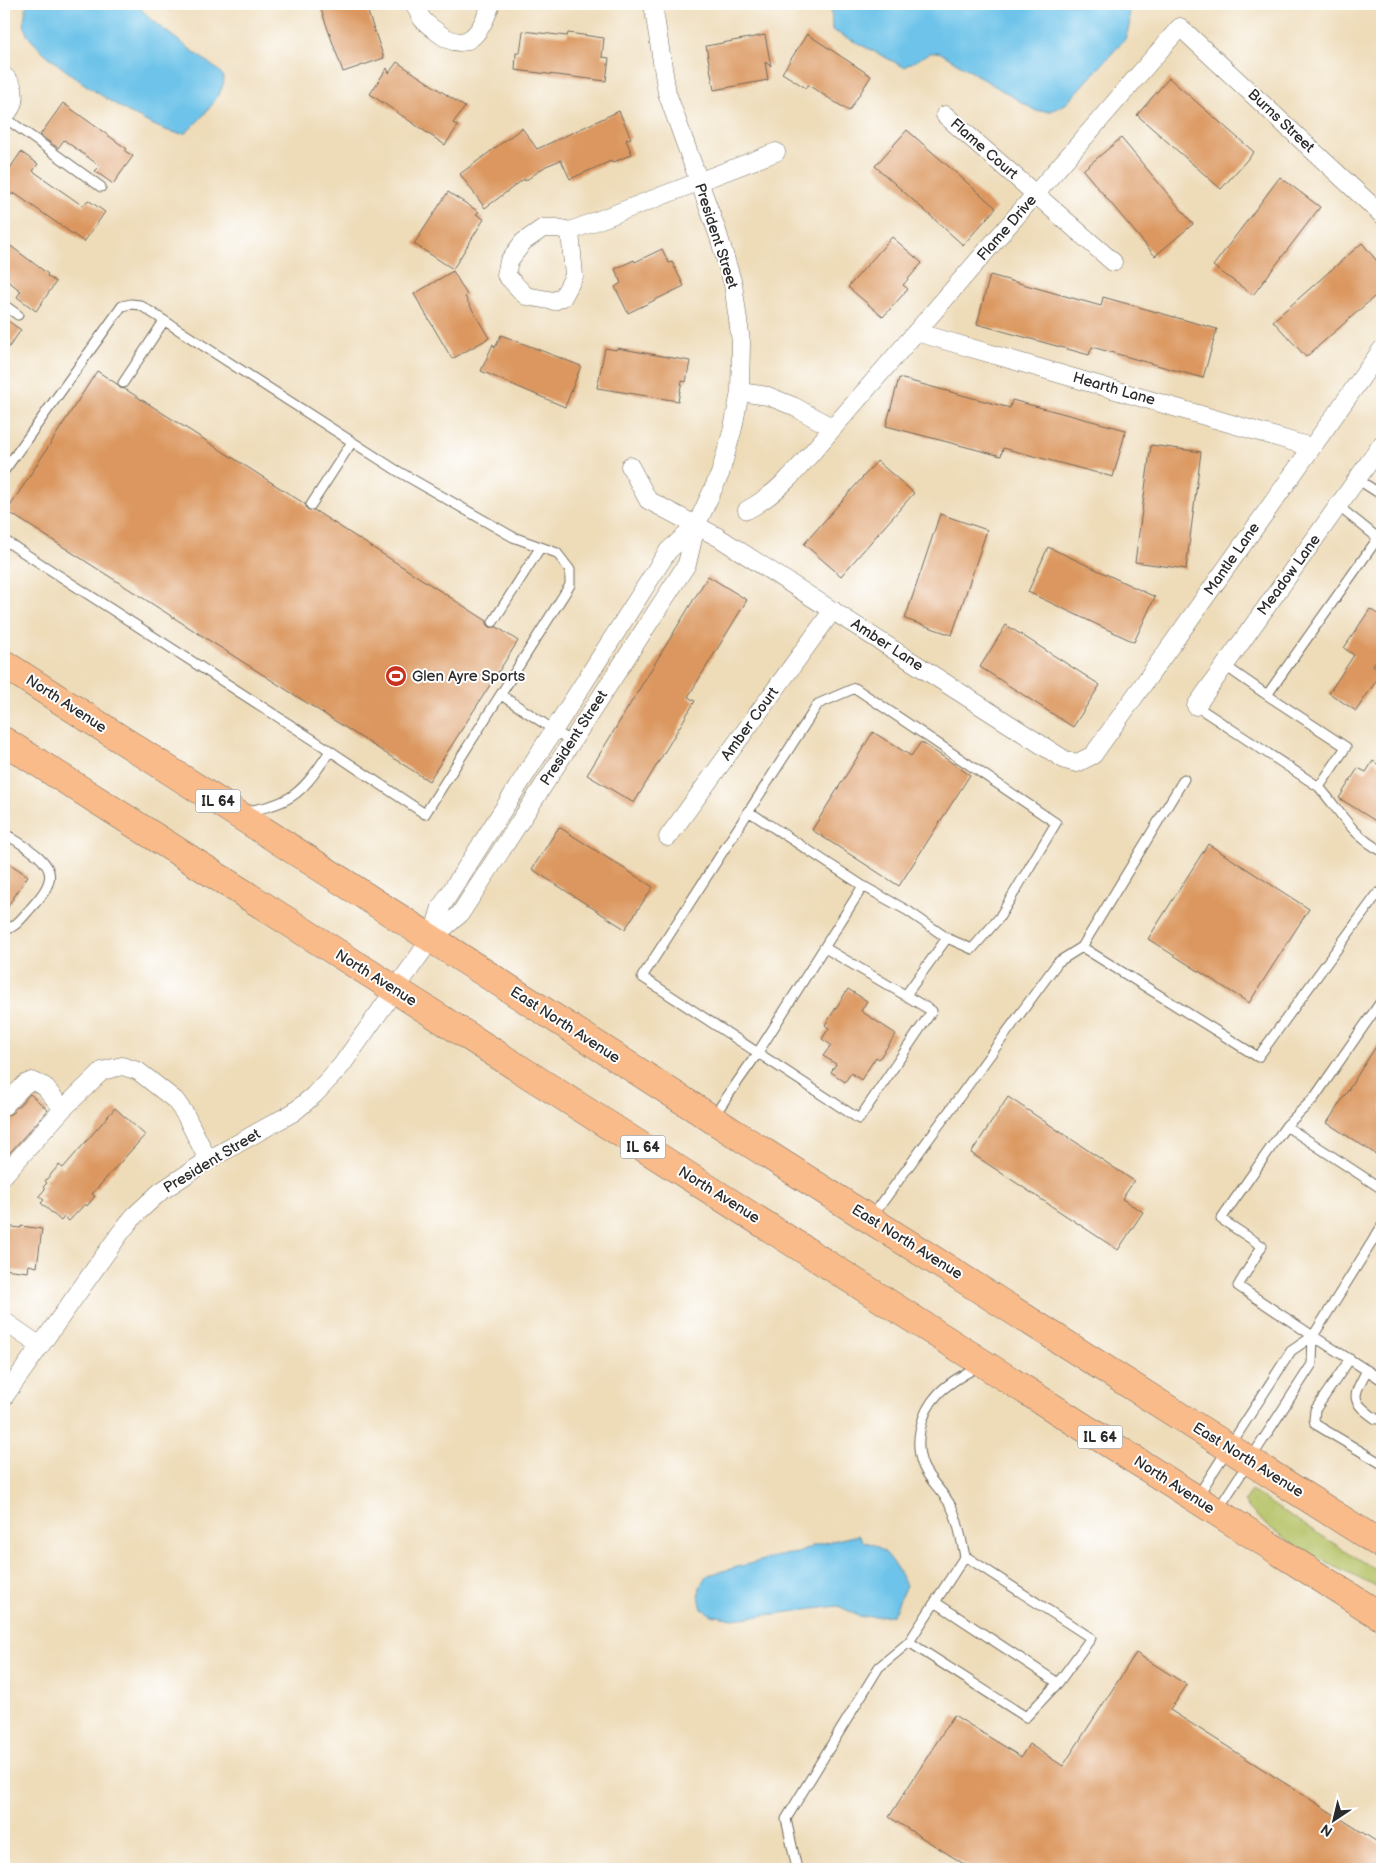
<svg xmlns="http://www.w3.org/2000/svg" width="1386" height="1873" font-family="'Balsamiq Sans',sans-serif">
  <rect width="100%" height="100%" fill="#fff"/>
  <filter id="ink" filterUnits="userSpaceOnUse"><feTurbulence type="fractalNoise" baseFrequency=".02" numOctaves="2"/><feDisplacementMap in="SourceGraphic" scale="10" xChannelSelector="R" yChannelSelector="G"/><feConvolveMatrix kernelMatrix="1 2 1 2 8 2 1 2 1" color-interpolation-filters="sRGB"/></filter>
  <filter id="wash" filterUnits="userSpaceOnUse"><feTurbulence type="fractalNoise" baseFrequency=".0096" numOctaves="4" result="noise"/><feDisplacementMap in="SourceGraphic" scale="20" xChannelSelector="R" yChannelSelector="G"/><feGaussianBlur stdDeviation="1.12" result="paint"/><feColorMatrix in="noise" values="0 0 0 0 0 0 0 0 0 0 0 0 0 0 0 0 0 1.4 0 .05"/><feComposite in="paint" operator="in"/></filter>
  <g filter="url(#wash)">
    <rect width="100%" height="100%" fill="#eedcb9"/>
    <path fill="#b4c163" stroke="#707647" d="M1251 1491 1382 1574V1590C1343 1570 1268 1537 1244 1502Z"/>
    <path fill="#6dc3e9" stroke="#4c778a" d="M27 4H136L155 23 218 70C218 70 223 75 223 76 229 90 196 125 185 133 159 140 41 59 27 34 22 24 25 13 27 4Z
      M833 4H1126C1132 17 1130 26 1125 39L1067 103 1051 111H1036L939 52 930 53 904 67 832 30 831 5Z
      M858 1535 864 1542C886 1545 896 1566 906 1585L893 1615 862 1617 838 1606 733 1619 712 1615 702 1609C698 1595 697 1586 708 1575L782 1555 798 1553 815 1545Z"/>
    <g id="blocks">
      <path fill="#db975f" d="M319 4H365L384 58 343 72Z
        M523 31 567 36 568 33 604 38 602 57 609 58 606 81 515 70 516 53H520Z
        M807 34 871 76 849 111 808 85 806 88 782 73Z
        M765 35 771 66 765 62 768 80 714 90 706 46Z
        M397 62 465 107 453 123 458 126 445 145 370 94 387 68 389 73Z
        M1169 78 1254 152 1221 189 1137 115Z
        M63 103 127 149 125 151 133 156 113 184 95 171 100 166 64 140 58 148 40 135Z
        M619 111 631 138 626 140 632 154 612 163 611 161 570 179 561 160 546 166 525 181 524 179 485 208 460 174 522 128 537 149Z
        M907 130 996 208 963 245 875 166Z
        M1121 138 1193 224 1155 256 1083 170Z
        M21 152 38 164 33 171 83 206 88 200 105 212 84 242 14 193 13 195 4 188V177Z
        M1280 177 1320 207 1253 295 1213 266Z
        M448 192 479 212 476 214 484 219 453 269 414 244Z
        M892 237 922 263 903 285 908 289 883 317 848 287Z
        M4 241 48 274 47 276 56 282 36 311 17 297 21 291 4 278Z
        M1362 243 1382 267V290L1306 357 1273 321Z
        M662 249 669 263 672 262 684 286 628 313 615 287 621 283 615 269 634 260 635 262Z
        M453 271 467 295 465 297 489 338 452 359 414 294Z
        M990 275 1101 306 1103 297 1217 329 1203 378 1092 347 1089 355 977 324Z
        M4 318 21 330 4 354Z
        M501 335 581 366 565 407 481 371 493 344 495 348Z
        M605 348 616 350 617 348 690 361 686 382 682 381 678 401 597 388Z
        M97 371 117 384 120 388 125 389 305 504 308 510H314L487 621V624L490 627H497L518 641 429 781 7 511Z
        M899 378 1010 408 1012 400 1126 430 1113 477 1003 448 1001 456 886 426Z
        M1151 445 1201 452 1186 569 1135 562Z
        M877 461 914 493 841 576 804 544Z
        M940 514 987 530 952 635 905 619Z
        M1048 547 1155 597 1134 642 1028 592Z
        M708 576 747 600 688 697 695 701 634 803 587 775Z
        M1370 609 1382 617V652L1373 665 1382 672 1356 711 1329 693 1354 655 1344 648Z
        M1006 625 1100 685 1073 727 980 667Z
        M873 732 911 756 921 742 970 775 899 886 812 830Z
        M1373 761 1382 767V825L1339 798 1358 768 1366 772Z
        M559 827 653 887 625 929 532 869Z
        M1208 844 1309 909 1249 1003 1148 939Z
        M4 860 28 876 4 912Z
        M848 989 867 1001 861 1011 896 1034 879 1059 876 1057 861 1080 851 1073 845 1082 831 1072 836 1064 823 1056 831 1045 822 1039 829 1028 825 1025Z
        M1382 1037V1158L1327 1123Z
        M30 1094 48 1110 4 1159V1117L12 1113Z
        M1008 1097 1134 1181 1122 1199 1143 1212 1118 1250 971 1153Z
        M115 1108 145 1135 92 1194 95 1196 87 1206 85 1204 69 1221 64 1217 61 1221 41 1203 44 1200 39 1196 45 1189 43 1187 47 1183 45 1181 59 1165 63 1168Z
        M4 1226 21 1228V1226L42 1229 37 1267 29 1265 28 1272 4 1269Z
        M1136 1653 1187 1685 1170 1710 1382 1845V1869H972L889 1817 954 1715 1021 1757 1029 1744 1063 1766Z"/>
    </g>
  </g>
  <g filter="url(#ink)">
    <use href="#blocks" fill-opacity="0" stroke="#6f695d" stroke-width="1"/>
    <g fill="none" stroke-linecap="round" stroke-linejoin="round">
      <g stroke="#6f695d" stroke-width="11">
        <path id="lane" d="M4 117 101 187
          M4 305 18 315
          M123 383 164 321
          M4 471 122 306 131 304 140 305 396 470 513 537 557 553 570 570V585L425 814 323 746 4 540
          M1357 479 1382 495
          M311 505 352 442
          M493 622 540 548
          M1224 665 1267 695
          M501 695 572 742
          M1196 706 1319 787 1346 747 1267 695 1378 538 1338 506
          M1319 787C1341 812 1351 835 1382 851
          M245 811C293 805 304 790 330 751
          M748 811 863 886 908 911 947 938 972 949 999 918 1056 823 855 688 818 704 642 977 859 1119 932 1011 825 948
          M4 833C17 842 55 860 49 880 47 891 37 901 30 909 23 917 15 928 4 930
          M1082 947 1258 1057 1378 893
          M905 996 947 938
          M1382 1000 1314 1098 1286 1126 1221 1219 1262 1246 1238 1286 1313 1336 1382 1380
          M713 1117 757 1054 863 886
          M1286 1126 1382 1189
          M871 1218 1058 962 1082 947 1184 779
          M1350 1359 1315 1410 1314 1419 1315 1424 1382 1464
          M1367 1370C1353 1397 1349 1400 1376 1419
          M1197 1497 1291 1351 1313 1336 1382 1226
          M1217 1511 1312 1364 1313 1336
          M935 1602 1058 1683 1091 1638 965 1556
          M909 1642 1026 1717 1058 1683
          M797 1869 786 1819 879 1667 909 1642 965 1556C961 1540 959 1523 952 1508 944 1492 930 1482 923 1466 914 1443 920 1413 938 1394 949 1382 965 1374 979 1366"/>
      </g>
      <g stroke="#6f695d" stroke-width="19">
        <path id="street" d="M415 4C421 20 423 21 436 31 467 57 481 32 491 4
          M4 76C17 86 17 105 4 116
          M945 115 1113 262
          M570 231 574 276 563 297 554 301 526 296 506 275 509 261 523 242 543 228H557L570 231 776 152
          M916 332 1311 447
          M740 392 768 396 793 406 833 428 1180 27 1382 215
          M630 466 648 500 718 537 1065 760 1077 763 1093 755 1382 349
          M747 510C784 490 805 460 833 428
          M1196 706 1382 444
          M668 837 833 610
          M432 938 441 907 668 551 696 526
          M4 1106 25 1084 32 1081 44 1086 63 1109
          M4 1175 63 1109 102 1071 122 1066 138 1071 175 1100 185 1114 208 1160
          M4 1321 40 1346
          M4 1397 121 1232 135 1215 160 1192 208 1160 294 1112 314 1095 341 1066 431 939 460 914 687 564 696 526 720 474 733 428 740 392 741 342 733 284 718 234 667 93 653 4"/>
      </g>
      <g stroke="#6f695d" stroke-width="29">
        <path id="primary" d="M4 664 712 1119 1382 1545
          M4 741 1382 1617"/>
      </g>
      <use href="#lane" stroke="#fff" stroke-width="9"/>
      <use href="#street" stroke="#fff" stroke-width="18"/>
      <use href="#primary" stroke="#fabb8b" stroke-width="28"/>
    </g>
  </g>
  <defs>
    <g id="stadium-disc" transform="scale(1.125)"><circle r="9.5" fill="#c8321e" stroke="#fff"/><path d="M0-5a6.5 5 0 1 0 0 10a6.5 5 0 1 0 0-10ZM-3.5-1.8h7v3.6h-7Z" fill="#fff"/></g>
  </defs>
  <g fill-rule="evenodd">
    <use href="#stadium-disc" x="396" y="676"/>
  </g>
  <g text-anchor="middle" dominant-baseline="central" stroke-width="4" stroke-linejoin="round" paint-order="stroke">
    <g fill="#fff" stroke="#6b6b6b" stroke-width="1">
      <rect x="195.5" y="789.5" width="45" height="23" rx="4"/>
      <rect x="620.5" y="1135.5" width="45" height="23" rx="4"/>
      <rect x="1077.5" y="1425.5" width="45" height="23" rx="4"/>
    </g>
    <g font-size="14" font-weight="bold" fill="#2b2b2b">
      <text x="218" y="801">IL 64</text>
      <text x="643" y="1147">IL 64</text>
      <text x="1100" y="1437">IL 64</text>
    </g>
    <g font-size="15" fill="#2b2b2b" stroke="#fff">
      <text transform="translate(1281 121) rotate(43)">Burns Street</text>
      <text transform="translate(984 149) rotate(41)">Flame Court</text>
      <text transform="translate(1007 228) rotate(-49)">Flame Drive</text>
      <text transform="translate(716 236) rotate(72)">President Street</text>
      <text transform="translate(1114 389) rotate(16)">Hearth Lane</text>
      <text transform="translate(1232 559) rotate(-55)">Mantle Lane</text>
      <text transform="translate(1289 575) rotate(-54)">Meadow Lane</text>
      <text transform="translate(887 645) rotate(33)">Amber Lane</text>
      <text transform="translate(66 704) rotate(33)">North Avenue</text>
      <text transform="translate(750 724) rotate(-54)">Amber Court</text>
      <text transform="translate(574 738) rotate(-57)">President Street</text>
      <text transform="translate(376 978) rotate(32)">North Avenue</text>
      <text transform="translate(565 1025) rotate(33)">East North Avenue</text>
      <text transform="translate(212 1161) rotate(-31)">President Street</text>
      <text transform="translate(719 1195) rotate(32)">North Avenue</text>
      <text transform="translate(907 1242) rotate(32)">East North Avenue</text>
      <text transform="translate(1248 1460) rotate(32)">East North Avenue</text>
      <text transform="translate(1174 1485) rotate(33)">North Avenue</text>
    </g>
    <g font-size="15" fill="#2b2b2b" stroke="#fff" text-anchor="start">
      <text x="412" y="676">Glen Ayre Sports</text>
    </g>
  </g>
  <rect width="1386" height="1873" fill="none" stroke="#fff" stroke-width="20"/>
  <g transform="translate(1334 1820) rotate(215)" stroke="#ffffff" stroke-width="4" paint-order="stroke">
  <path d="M0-4L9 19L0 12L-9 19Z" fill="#2b2b2b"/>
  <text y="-8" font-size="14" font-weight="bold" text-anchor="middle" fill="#2b2b2b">N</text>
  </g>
</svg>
